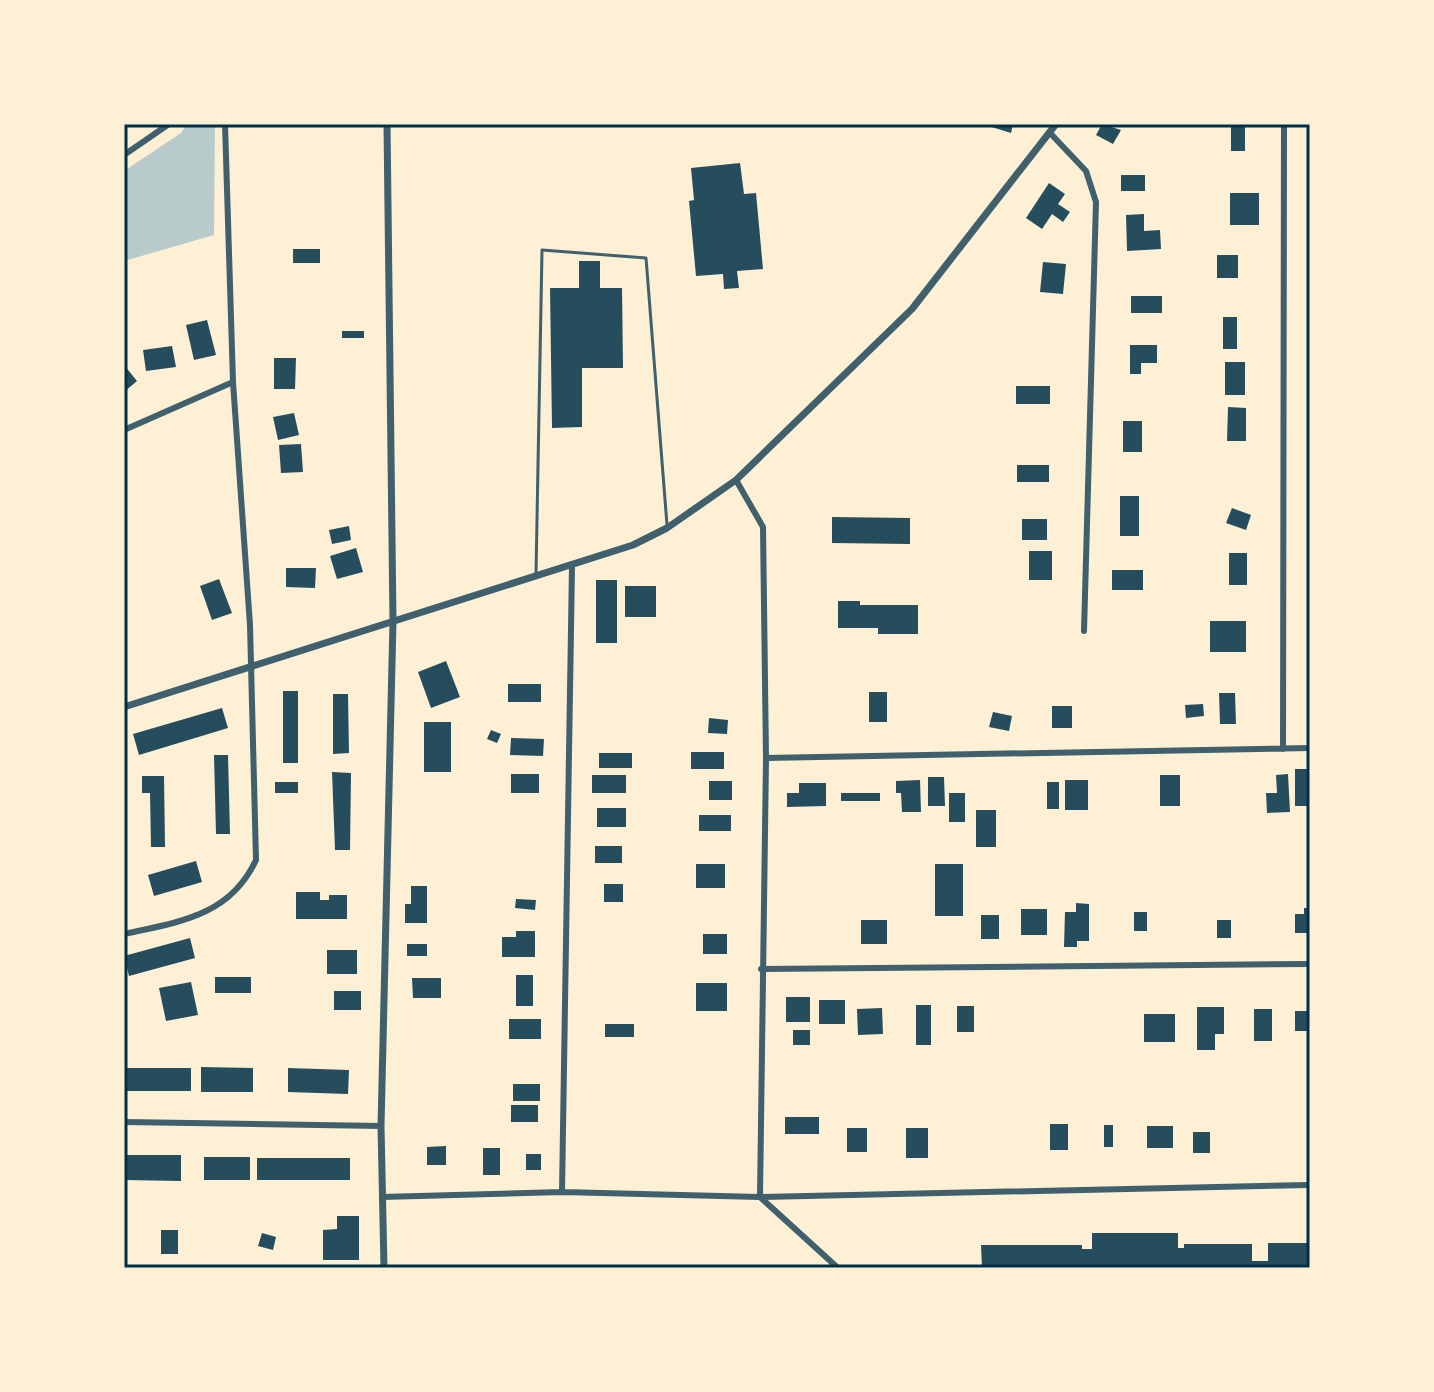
<svg xmlns="http://www.w3.org/2000/svg" width="1434" height="1392" font-family="'IBM Plex Sans',sans-serif">
  <rect width="100%" height="100%" fill="#fdf0d5"/>
  <path fill="#b9caca" d="M187 124H215L214 235 124 261V171L181 133Z"/>
  <path fill="#264d5e" d="M982 124H1013L1011 133Z
    M1102 124 1121 130 1113 144 1096 135Z
    M1231 124H1245V151H1231Z
    M740 163 744 194 756 193 763 269 737 271 739 288 724 289 723 274 696 276 689 201 694 200 691 168Z
    M1121 175H1145V191H1121Z
    M1049 183 1065 194 1058 204 1070 212 1063 222 1052 214 1042 229 1026 218Z
    M1230 193H1259V225H1230Z
    M1144 214V231L1160 230 1161 249 1127 251 1126 215Z
    M293 249H320V263H293Z
    M1217 255H1238V278H1217Z
    M579 261H600V288H622L623 368H582V427L552 428 550 288H579Z
    M1043 262 1066 264 1063 294 1040 292Z
    M1131 296H1162V313H1131Z
    M1223 317H1237V349H1223Z
    M207 320 216 355 194 360 186 325Z
    M342 331H364V338H342Z
    M1130 345H1157V363H1141V374H1130Z
    M172 346 176 367 146 371 143 350Z
    M274 358H296L295 389H274Z
    M1225 362H1245V395H1225Z
    M124 365 137 381 124 392Z
    M1016 386H1050V404H1016Z
    M1228 407 1246 408V441H1227Z
    M294 413 299 435 278 440 273 417Z
    M1123 421H1142V452H1123Z
    M301 444 303 472 281 473 279 445Z
    M1017 465H1049V482H1017Z
    M1120 496H1139V536H1120Z
    M1232 508 1251 515 1246 530 1226 523Z
    M832 517 910 518V544L832 543Z
    M1022 519H1047V540H1022Z
    M349 526 351 540 332 544 329 530Z
    M356 548 363 572 337 579 330 556Z
    M1029 551H1052V580H1029Z
    M1229 553H1247V585H1229Z
    M286 568H316L315 588 286 587Z
    M1112 570H1143V590H1112Z
    M219 579 232 613 212 620 200 586Z
    M596 580H617V643H596Z
    M625 586H656V617H625Z
    M838 601H860V605H918V634H878V628H838Z
    M1210 621H1246V652H1210Z
    M446 661 460 697 431 708 418 672Z
    M508 684H541V702H508Z
    M283 691H298V763H283Z
    M869 692H887V722H869Z
    M1219 693H1235L1236 724H1220Z
    M333 694H348L349 753 333 754Z
    M1203 704 1204 716 1186 718 1185 705Z
    M1052 706H1072V728H1052Z
    M222 708 228 728 139 755 133 734Z
    M993 712 1012 716 1009 731 989 727Z
    M709 718 728 720 727 734 708 733Z
    M424 722H451V772H424Z
    M491 730 501 734 497 743 487 739Z
    M511 738 544 739 543 756 510 755Z
    M691 752H724V769H691Z
    M599 753H632V768H599Z
    M214 755H228L230 834H216Z
    M1295 769H1310V806H1295Z
    M332 772 351 773 350 850H335Z
    M511 774H539V793H511Z
    M1288 774 1290 812 1267 813 1266 793H1277L1276 775Z
    M592 775H626V793H592Z
    M1160 775H1180V806H1160Z
    M142 776H164L165 847H151L150 793H142Z
    M928 777H944L945 806H928Z
    M920 780 921 812H902L901 793H896V781Z
    M1065 780H1088V810H1065Z
    M709 781H732V800H709Z
    M275 782H298V793H275Z
    M1047 782H1059V809H1047Z
    M799 783H826V806L787 807V793H799Z
    M841 793H880V801H841Z
    M949 793H965V822H949Z
    M597 808H626V827H597Z
    M976 810H996V847H976Z
    M699 815H731V831H699Z
    M595 846H622V863H595Z
    M196 861 202 882 154 896 148 875Z
    M696 864H725V888H696Z
    M935 864H963V916H935Z
    M604 884H623V902H604Z
    M411 886H427V923H405V904H411Z
    M296 892H320V900H329V895H347V919H296Z
    M516 899 536 900 535 910 515 908Z
    M1076 903 1089 904V941H1077V947H1064L1065 912H1076Z
    M1304 908H1310V933H1295V914H1304Z
    M1021 909H1047V935H1021Z
    M1134 912H1147V931H1134Z
    M981 915H999V939H981Z
    M861 920H887V944H861Z
    M1217 920H1231V938H1217Z
    M516 931H535V957H502V937H516Z
    M703 934H727V954H703Z
    M190 938 195 958 129 976 124 956Z
    M407 944H427V956H407Z
    M327 950H357V974H327Z
    M516 975H533V1006H516Z
    M215 977H251V993H215Z
    M412 978H441V998H413Z
    M191 982 198 1015 166 1021 159 988Z
    M696 983H727V1011H696Z
    M334 991H361V1010H334Z
    M786 997H810V1022H786Z
    M819 1000H845V1024H819Z
    M916 1005H931V1045H916Z
    M957 1006H974V1032H957Z
    M1197 1007H1224V1034H1215V1050H1197Z
    M882 1008 883 1034 858 1035 857 1009Z
    M1254 1009H1272V1041H1254Z
    M1295 1011H1310V1031H1295Z
    M1144 1014H1175V1042H1144Z
    M509 1019H541V1039H509Z
    M605 1024H634V1037H605Z
    M793 1030H810V1045H793Z
    M201 1067 253 1068V1092H201Z
    M124 1068H191V1091H124Z
    M288 1068 349 1070 348 1094 288 1092Z
    M513 1084H540V1101H513Z
    M511 1105H538V1122H511Z
    M785 1117H819V1134H785Z
    M1050 1124H1068V1150H1050Z
    M1104 1125H1113V1147H1104Z
    M1147 1126H1173V1148H1147Z
    M847 1128H867V1152H847Z
    M906 1128H928V1158H906Z
    M1193 1132H1210V1153H1193Z
    M446 1146V1165H427V1147Z
    M483 1148H500V1175H483Z
    M526 1154H541V1170H526Z
    M124 1155H181V1181L124 1180Z
    M204 1157H250V1180H204Z
    M257 1158H350V1180H257Z
    M337 1216H359V1260H323V1230L337 1229Z
    M161 1230H178V1254H161Z
    M262 1233 276 1237 273 1250 258 1246Z
    M1092 1233H1178V1248H1184V1244H1252V1261H1268V1243H1309V1268H982L981 1245H1082V1249H1092Z"/>
  <g fill="none" stroke-linecap="round" stroke-linejoin="round">
    <path stroke="#3f606c" stroke-width="3" d="M536 574 542 250 646 258 667 525"/>
    <path stroke="#3f606c" stroke-width="6" d="M1051 134 1086 171 1096 202 1084 631
      M124 155 169 124
      M124 430 233 382
      M736 480 763 527 766 758 760 1197 838 1268
      M1283 749 1284 124
      M766 758 1310 748
      M124 934C179 922 230 916 256 860L250 625 233 382 225 124
      M761 969 1310 964
      M124 1122 381 1126
      M562 1192 572 566
      M382 1197 562 1192 760 1197 1310 1185"/>
    <path stroke="#3f606c" stroke-width="7" d="M124 707 633 545 667 528 736 480 912 309 1056 124
      M384 1268 381 1126 393 621 387 124"/>
  </g>
  <rect width="1434" height="1392" fill="none" stroke="#fdf0d5" stroke-width="252"/>
  <rect x="126" y="126" width="1182" height="1140" fill="none" stroke="#003049" stroke-width="3"/>
</svg>
